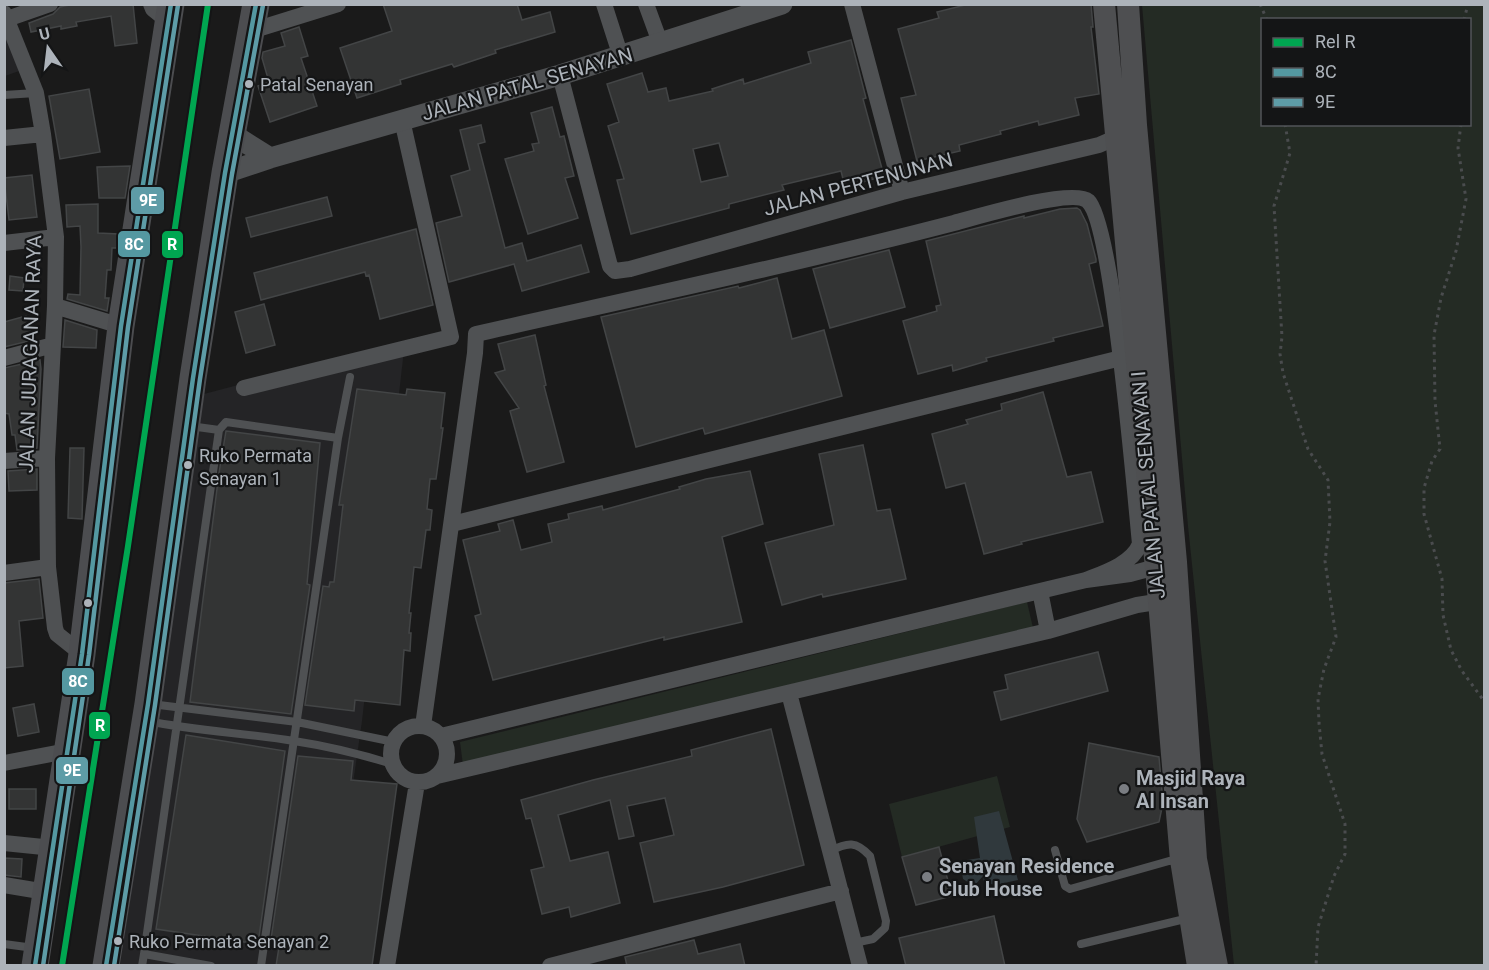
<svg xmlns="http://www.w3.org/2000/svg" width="1489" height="970" font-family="Roboto,sans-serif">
  <rect width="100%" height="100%" fill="#1a1a1a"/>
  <path fill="#242426" d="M4 31 19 71 5 76H4Z
    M405 341 362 721 327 965 120 966 204 394Z"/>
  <path fill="#242b24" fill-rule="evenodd" d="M1142 5H1484V965H1234L1188 526ZM1262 20H1470V124H1262Z
    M1027 602 1033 628 463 765 460 742Z
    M997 776 1010 827 902 857 889 804Z"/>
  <path fill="#30393d" d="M999 811 1018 880 995 885 984 882 983 876 974 886 963 879 960 861 980 858 974 817Z"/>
  <path fill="#333434" stroke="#434546" stroke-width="1.5" fill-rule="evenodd" d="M74 4H133L137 43 115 46 111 16 76 22 77 26 61 29V26L31 32 29 23 53 14 60 7Z
    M383 4H517L522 20 550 12 555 32 495 50 496 53 454 67 452 64 400 80 401 84 357 98 340 48 392 31Z
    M969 4H1091L1093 27H1091L1099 94 1075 98 1079 115 1039 125 1038 121 1000 131 1001 134 959 145 960 151 917 161 901 98 916 95 898 29 939 18 937 12Z
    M299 27 308 56 301 58 317 106 270 122 258 86 269 82 262 58 263 52 285 46 281 33Z
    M851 40 866 98 863 99 884 176 845 187 841 171 782 185 784 190 729 204V208L631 234 617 180 624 179 608 126 619 122 607 84 642 73 648 92 666 88 669 101 713 91 712 89 743 79 744 84 811 63 808 52ZM719 143 728 176 701 182 693 149Z
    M89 89 100 152 60 159 49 96Z
    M552 107 560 137 564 136 574 176 565 178 578 218 528 234 505 159 534 151 532 144 539 143 531 113Z
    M481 125 485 142 478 144 505 248 522 243 527 261 581 245 589 272 522 291 514 264 449 282 436 223 462 216 451 176 470 170 460 130Z
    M130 166 125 198H99L97 167Z
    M32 175 37 217 9 220 4 178Z
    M327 197 332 216 251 237 246 218Z
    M98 204V233L119 234 117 248H112L111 270H107L105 298H109L107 311 67 299 68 294 80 295 81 247 80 226 67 227 66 205Z
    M1077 208 1080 210 1087 224 1096 259V262L1089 264 1103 326 1053 338 1054 341 986 358 987 361 953 371 952 365 918 374 903 321 937 311 936 306 941 305 926 241 1024 216V218L1060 209Z
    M416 229 433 305 380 319 369 275 366 276 365 272 261 300 254 273Z
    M889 250 905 307 830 328 813 269Z
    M10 276 24 278 23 291 9 290Z
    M777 278 792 339 824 330 842 396 705 434 703 428 636 447 601 317 738 286 739 288Z
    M264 304 275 345 246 353 235 312Z
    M26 316 33 340 4 347V322Z
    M65 320 97 330 96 348 63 347Z
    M535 335 546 385 544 386 564 462 527 472 510 411 519 408 495 373 505 370 498 344Z
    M40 360 41 369 37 448 17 450 15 435H12L9 414 4 413V368Z
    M357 389 406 395 407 389 445 393 441 428H443L436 479H430L427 509 432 510 430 530H426L421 568 414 567 409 613H411L409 633H411L410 651 404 650 400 705 355 700 354 711 305 705 323 586 329 587 330 582H334L343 505H339Z
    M1043 392 1067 477 1091 472 1103 522 1021 542 1022 544 984 554 965 483 946 488 932 434 968 424 966 420 1002 410 1001 404Z
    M226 431 320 443 307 584 310 585 291 714 190 702 219 473Z
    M863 445 877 511 890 509 906 579 823 597 822 594 782 605 765 543 834 525 819 454Z
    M70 448H84L82 519 68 518Z
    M37 469V490L9 491 8 471Z
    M750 471 763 524 722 537 742 622 664 640V637L493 680 475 616 481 614 463 540 500 531 498 524 513 520 521 550 552 542 548 524 569 519 568 514 602 506 603 510 680 489 679 487 706 479Z
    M39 579 43 618 19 621 23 666 4 668V583Z
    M1098 652 1108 691 1001 720 994 692 1008 689 1005 675Z
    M34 704 39 732 18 736 13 708Z
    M771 729 804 865 723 887 654 902 640 843 674 835 665 798 627 806 634 836 619 839 610 800 558 815 570 861 608 852 620 903 571 917 569 907 542 914 531 870 544 867 531 818 526 819 521 800 593 780 692 756 691 750Z
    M186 735 285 751 258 944 156 929Z
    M1089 743 1159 757 1163 803 1159 822 1087 842 1077 819Z
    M298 756 353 761 351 780 397 784 372 966H276L279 947 270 946Z
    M9 789H36V809H9Z
    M939 847 952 896 916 905 902 857Z
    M4 858 22 859 21 877 4 875Z
    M994 916 1005 966H906L899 938Z
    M694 940 698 954 740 944 745 966H627L625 957Z"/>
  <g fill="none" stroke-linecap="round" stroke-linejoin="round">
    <path stroke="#4a4c4e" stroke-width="3" stroke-dasharray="3 4.5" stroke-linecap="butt" d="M1260 4 1267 20
      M1464 20 1468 4
      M1285 124 1290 153 1274 206 1282 337 1280 354 1283 373 1308 449 1328 480 1330 522 1325 561 1336 637 1324 669 1318 699 1319 723 1322 754 1345 824V854L1334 876 1318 927 1316 966
      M1461 124 1458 148 1466 199 1456 251 1441 298 1434 335 1435 401 1440 449 1432 461 1424 488V514L1442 579 1443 615 1451 650 1462 671 1484 701"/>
    <path stroke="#4f5153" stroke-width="8" d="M4 95 36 93
      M190 426 219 430
      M151 704 297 722 394 742
      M148 721C196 731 245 733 294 741 327 746 360 754 392 764
      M1055 850 1065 886 1070 889 1169 861 1181 860
      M830 851C848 842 856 841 870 856L886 921 885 928 873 939 854 943
      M4 944 34 948
      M1081 944 1189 918
      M142 966 144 954
      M211 966 144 954 219 430 226 422 338 438
      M261 966 338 438 350 377"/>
    <path stroke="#4f5153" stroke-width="16" d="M151 4 153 9 168 21
      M604 4 621 57
      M646 4 661 45
      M852 4 902 192
      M4 13 36 93 43 134 56 237 55 306 47 458 48 567 55 628 57 634 82 654
      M7 19 50 4
      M251 31 338 4
      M560 75 610 266 615 271 630 269 902 192 1099 145 1115 138
      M4 138 43 134
      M4 243 56 237
      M55 306 121 326
      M4 358 53 345
      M244 388 451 337 402 120
      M4 461 47 458
      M452 524 1121 358
      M4 573 48 567
      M1040 591 1048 631
      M789 693 860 966
      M391 754a28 28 0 1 1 56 0a28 28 0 1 1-56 0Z
      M423 726 475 353 476 334C636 298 796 264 954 223 976 217 1073 188 1088 201 1113 224 1135 495 1140 544 1132 564 1104 573 1086 580
      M441 736 1040 591 1086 580 1130 574 1167 564
      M4 763 67 751
      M437 776 1048 631 1137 605 1169 600
      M4 843 53 848
      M4 885 46 892
      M387 966 417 783
      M550 966 841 891"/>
    <path stroke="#4f5153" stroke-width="21" d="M232 134 270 158
      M225 173 270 158 560 75 782 4"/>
    <path stroke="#4e4f51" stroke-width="22" d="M1104 4 1159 601 1181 860 1198 966
      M1128 4 1136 125 1176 562 1196 859 1217 966"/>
    <path stroke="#4c4d50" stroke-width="27" d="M35 966 82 654 121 326 171 4
      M106 966 148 704 193 378 225 173 256 4"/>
    <g stroke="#141516" stroke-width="9">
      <path id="bus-1" d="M35 966 82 654 121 326 171 4
        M106 966 148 704 193 378 225 173 256 4"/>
    </g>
    <g stroke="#141516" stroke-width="9">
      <path id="bus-2" d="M43 966 89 655 128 327 178 5
        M114 966 155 705 200 379 232 174 263 5"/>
    </g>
    <use href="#bus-1" stroke="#5498a1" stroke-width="4.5"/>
    <use href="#bus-2" stroke="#5e9ca7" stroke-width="4.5"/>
    <g stroke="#141516" stroke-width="10">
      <path id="rail-1" d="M62 966 128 546 208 4"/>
    </g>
    <use href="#rail-1" stroke="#00a651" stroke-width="6"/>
  </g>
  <g fill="#adb3ba" stroke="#141516" stroke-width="2">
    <circle cx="249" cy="84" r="5"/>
    <circle cx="188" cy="465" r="5"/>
    <circle cx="88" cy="603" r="5"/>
    <circle cx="118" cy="941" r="5"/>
  </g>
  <g fill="#7a7d82" stroke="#141516" stroke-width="2">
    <circle cx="1124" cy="789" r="6"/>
    <circle cx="927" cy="877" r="6"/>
  </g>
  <g text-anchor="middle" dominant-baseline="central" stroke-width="4.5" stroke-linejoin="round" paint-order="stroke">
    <g font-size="18" fill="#adb3ba" stroke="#141516" text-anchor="start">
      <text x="260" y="84">Patal Senayan</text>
      <text x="199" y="455">Ruko Permata<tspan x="199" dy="23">Senayan 1</tspan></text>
      <text x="129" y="941">Ruko Permata Senayan 2</text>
    </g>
    <g font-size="20" fill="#adb3ba" stroke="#141516">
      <text transform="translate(527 84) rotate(-16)">JALAN PATAL SENAYAN</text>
      <text transform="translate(858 184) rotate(-15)">JALAN PERTENUNAN</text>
      <text transform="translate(30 354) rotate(-88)">JALAN JURAGANAN RAYA</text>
      <text transform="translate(1148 485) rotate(-95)">JALAN PATAL SENAYAN I</text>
    </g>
    <g font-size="20" font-weight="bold" fill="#adb3ba" stroke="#141516" text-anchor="start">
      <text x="1136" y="778">Masjid Raya<tspan x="1136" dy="23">Al Insan</tspan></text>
      <text x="939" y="866">Senayan Residence<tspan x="939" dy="23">Club House</tspan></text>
    </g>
  </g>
  <g stroke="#141516" stroke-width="2">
    <rect x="130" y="186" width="35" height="29" rx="6" fill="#5e9ca7"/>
    <rect x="117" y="230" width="34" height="28" rx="6" fill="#5498a1"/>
    <rect x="161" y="230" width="23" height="29" rx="6" fill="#00a651"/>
    <rect x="61" y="667" width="34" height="29" rx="6" fill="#5498a1"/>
    <rect x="88" y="711" width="23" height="29" rx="6" fill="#00a651"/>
    <rect x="55" y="756" width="34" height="29" rx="6" fill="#5e9ca7"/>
  </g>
  <g font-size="16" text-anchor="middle" font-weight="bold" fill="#fff">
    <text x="148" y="206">9E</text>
    <text x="134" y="250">8C</text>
    <text x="172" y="250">R</text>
    <text x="78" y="687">8C</text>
    <text x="100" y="731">R</text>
    <text x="72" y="776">9E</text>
  </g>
  <rect width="1489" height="970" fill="none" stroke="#adb3ba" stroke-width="12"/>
  <rect x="1261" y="18" width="210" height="108" fill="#141516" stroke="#515458" stroke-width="1.5"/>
  <rect x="1273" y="38" width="30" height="9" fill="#00a651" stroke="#515458" stroke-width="1.5"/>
  <text x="1315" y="48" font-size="18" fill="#adb3ba">Rel R</text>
  <rect x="1273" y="68" width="30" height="9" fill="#5498a1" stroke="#515458" stroke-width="1.5"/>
  <text x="1315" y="78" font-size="18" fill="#adb3ba">8C</text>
  <rect x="1273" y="98" width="30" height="9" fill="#5e9ca7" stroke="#515458" stroke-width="1.5"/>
  <text x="1315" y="108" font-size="18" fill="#adb3ba">9E</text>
  <g transform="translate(48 48) rotate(346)" stroke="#141516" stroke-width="4.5" paint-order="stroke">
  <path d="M0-4.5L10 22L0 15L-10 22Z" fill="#adb3ba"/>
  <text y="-9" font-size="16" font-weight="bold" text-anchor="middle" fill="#adb3ba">U</text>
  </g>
</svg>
